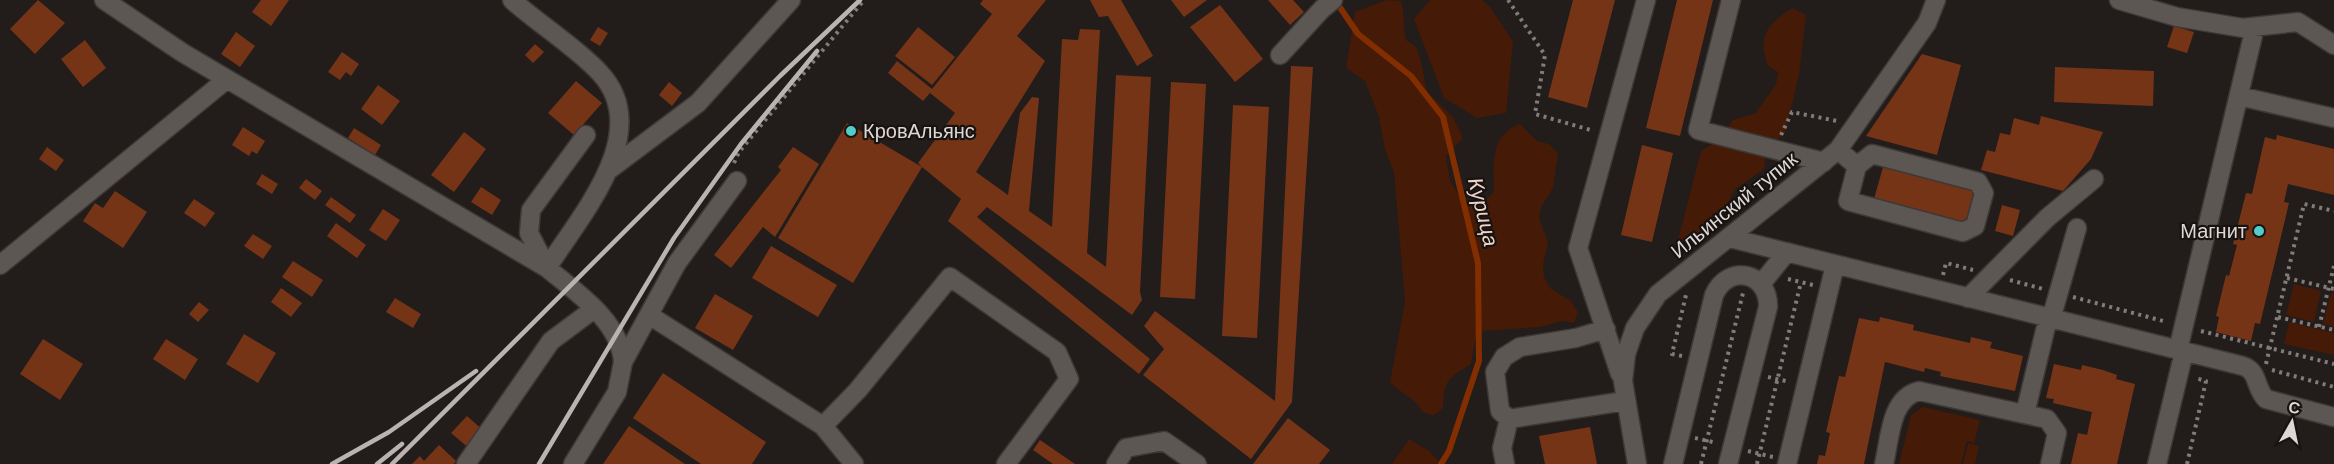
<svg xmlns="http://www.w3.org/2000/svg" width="2334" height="464" font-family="'DM Sans',sans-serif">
  <rect width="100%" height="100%" fill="#221c1a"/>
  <path fill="#451a07" d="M1386 0 1401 1C1405 15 1403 27 1406 40L1416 47 1420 57 1427 92 1453 117 1463 138 1446 156 1450 180 1462 201 1474 205 1485 200 1494 192C1493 166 1490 134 1520 124L1537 141 1549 144 1558 153 1553 188 1541 207 1539 218 1548 242 1543 265 1544 277 1550 288 1571 301 1578 312 1574 323 1562 321 1540 327 1481 331 1475 340 1471 364C1447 379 1444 380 1443 408L1433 416 1423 412C1415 398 1401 394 1390 382L1405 302 1394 172 1385 150 1379 117 1365 81 1346 68 1355 12Z
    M1430 0H1482L1490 7 1513 41 1506 113 1477 118 1444 98 1414 19Z
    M1792 8 1806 15 1799 75 1785 133 1767 147 1764 169 1735 189 1715 229 1684 244 1678 240 1701 151 1720 139 1733 120 1756 113 1776 84 1778 72 1768 66C1757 35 1767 25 1792 8Z
    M2294 284 2321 291 2314 322 2286 315Z
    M2331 293H2334V327L2323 324Z
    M2289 322 2334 333V355L2284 344Z
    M1923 407 1980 420 1974 443 1967 441 1961 464H1899L1911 415Z
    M1409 439 1429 451 1441 464H1392Z
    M1968 443 1979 446 1975 464H1963Z"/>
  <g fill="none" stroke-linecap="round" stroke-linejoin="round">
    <path stroke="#822e00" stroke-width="6" d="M1339 6 1358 34 1411 76 1443 117 1478 263 1479 361 1449 451 1441 464"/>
  </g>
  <path fill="#763417" d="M38 0 65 23 35 54 10 29Z
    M261 0H289L271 26 252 12Z
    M983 0H1046L1017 36 1045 61 976 172 1008 195 1020 113 1032 97 1039 98 1029 211 1052 227 1062 39 1078 40 1080 29 1100 30 1087 253 1106 267 1116 75 1151 77 1140 292 1142 300 1132 315 987 207 977 217 1150 359 1139 374 948 221 961 199 922 167 853 283 778 238 847 123 922 167 918 163 955 113 930 93 923 101 888 73 897 61 932 89 992 14 980 4Z
    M1090 0H1121L1153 56 1137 66 1108 16 1099 17Z
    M1171 0H1207L1184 17Z
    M1268 0H1293L1304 12 1290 25Z
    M1573 0H1615L1587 108 1548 97Z
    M1677 0H1713L1680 136 1646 128Z
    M1220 5 1263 59 1235 82 1190 27Z
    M2174 26 2194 32 2187 53 2167 47Z
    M598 27 608 33 600 46 590 40Z
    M918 27 955 57 932 85 895 56Z
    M236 32 255 46 240 67 221 54Z
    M85 40 106 68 83 87 61 59Z
    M535 44 544 52 533 63 525 55Z
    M342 52 359 64 351 76 346 72 340 80 328 72Z
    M1922 54 1961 65 1937 155 1866 136Z
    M1291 66 1313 67 1292 402 1251 459 1143 375 1164 349 1144 326 1155 311 1275 401Z
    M2055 67 2154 71 2153 106 2054 102Z
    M576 81 602 103 574 135 548 113Z
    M669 82 682 93 672 106 659 95Z
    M1171 82 1206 84 1195 299 1160 297Z
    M378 85 400 101 382 125 361 109Z
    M1233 105 1269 107 1257 338 1222 336Z
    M2041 116 2103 132 2091 159 2063 191 1981 170 1987 150 1995 152 2000 133 2010 135 2014 118 2039 125Z
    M243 127 265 141 257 154 252 151 249 156 232 145Z
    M354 128 381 145 375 155 348 138Z
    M464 132 486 149 454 192 431 175Z
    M2277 135 2334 149V195L2288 184 2284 202 2289 203 2260 324 2255 323 2251 341 2216 332 2219 317 2216 316 2226 275 2229 276 2237 245 2233 244 2246 193 2252 194 2265 137 2276 140Z
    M1642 145 1673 153 1652 242 1621 235Z
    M47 147 64 160 56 171 39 159Z
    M793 147 819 164 775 237 763 227 731 268 714 255 781 170 778 167Z
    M1883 167 1974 191 1965 224 1874 199Z
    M262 174 278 184 272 194 256 184Z
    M306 179 322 191 315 200 299 188Z
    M481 187 501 200 492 215 471 202Z
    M115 191 147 212 123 248 83 221 95 203 103 208Z
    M331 197 356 215 350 223 325 205Z
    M194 199 215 213 205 227 184 213Z
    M2002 205 2020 210 2013 236 1995 231Z
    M383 209 400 220 386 241 369 230Z
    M336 223 366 245 357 258 327 236Z
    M253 234 272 246 263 259 244 246Z
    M771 246 837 285 818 317 752 278Z
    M293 261 323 280 312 297 282 277Z
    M281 288 302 303 291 317 271 302Z
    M715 294 753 316 733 350 695 328Z
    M395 298 421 314 413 328 386 312Z
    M199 302 209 310 198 322 189 314Z
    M1880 317 1914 325 1913 330 1970 343 1971 337 1992 342 1990 348 2023 356 2015 391 1940 376 1941 372 1925 368 1924 372 1885 362 1864 464H1817L1819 455 1825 456 1830 433 1826 432 1839 376 1845 377 1859 318 1879 322Z
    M244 334 276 353 258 383 226 364Z
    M43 339 83 364 60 400 20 374Z
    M166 339 198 359 185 380 153 359Z
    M2054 364 2081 370 2082 365 2103 370 2117 375 2116 379 2135 384 2117 464H2071L2078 433 2087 435 2092 412 2053 403 2054 399 2046 398Z
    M663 373 766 442 752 464H701L633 418Z
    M467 416 485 432 470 449 451 433Z
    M1288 418 1330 450 1319 464H1253Z
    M629 426 685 464H603Z
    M1590 427 1597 464H1545L1539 436Z
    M1040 440 1075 464H1053L1033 450Z
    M439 445 456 461 454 464H412L420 456 424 461Z"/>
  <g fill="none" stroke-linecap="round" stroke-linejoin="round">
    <g stroke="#3d3937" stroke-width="21">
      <path id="minor" d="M104 0 183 53 547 268C577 293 620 321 623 362
        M512 0C540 25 576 47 600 73 655 132 580 216 547 268
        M1731 0 1698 130 1824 162
        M2119 0 2177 17 2243 28 2298 22 2334 45
        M1280 55 1322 9 1333 0
        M2239 96 2334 118
        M1838 150 1857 166 1848 201 1963 232 1975 226 1984 193 1978 182 1872 154 1857 166
        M610 169 698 103 791 0
        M1730 238 2243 366C2259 371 2255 389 2266 399L2334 417
        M0 265 226 80
        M547 268 529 233 531 210 586 135
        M1761 284 1787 252
        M1968 298 2047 218 2094 179
        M649 315 823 426 854 464
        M2051 319 2077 228
        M1606 329 1576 338 1520 347 1504 357 1495 372 1500 411 1509 419 1625 401
        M2178 350 2255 27
        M1620 374 1578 248 1646 0
        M2025 414 2048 318
        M823 426 858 390 950 277 1057 352 1069 379 1006 464
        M466 464 551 341 594 309
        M573 464 617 392 623 362 677 263 737 181
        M1116 464 1126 448 1164 441 1197 464
        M1505 464 1502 448 1509 419
        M1637 464 1623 381 1626 354 1635 328 1658 294 1838 150 1927 23 1936 0
        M1673 464 1714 295C1728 263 1769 272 1768 307L1728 464
        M1787 464 1835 265
        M1884 464C1890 439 1890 398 1919 391L2047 419 2057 433 2050 464
        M2157 464 2184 352"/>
    </g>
    <path stroke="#817c7a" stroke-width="4" stroke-dasharray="3 4.5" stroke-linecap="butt" d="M1508 0 1545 55 1535 114 1594 131
      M1781 135 1792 112 1837 121
      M734 163 739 152 864 0
      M1943 275 1946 263 1973 270
      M2287 278 2334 289
      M1788 279 1813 285
      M2010 280 2043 289
      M2073 297 2167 322
      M2278 317 2334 330
      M2319 327 2334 266
      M2201 331 2334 364
      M1682 356 1672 354 1686 295
      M2266 364 2304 204 2334 211
      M2272 370 2334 387
      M1768 377 1790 382
      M1695 438 1717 443
      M1748 451 1773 457
      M1701 464 1743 293
      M1757 464 1801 282
      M2187 464 2206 381 2195 378"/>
    <use href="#minor" stroke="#5d5754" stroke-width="18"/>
    <path stroke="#b9b4b2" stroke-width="4.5" d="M332 464 389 432 476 371
      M377 464 402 444
      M392 464 780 76 860 0
      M539 464 674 238 741 144 817 51"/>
  </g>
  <g fill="#53cdca" stroke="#181311" stroke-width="2">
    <circle cx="851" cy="131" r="6"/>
    <circle cx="2259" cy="231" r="6"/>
  </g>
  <g text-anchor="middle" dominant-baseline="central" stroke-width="4.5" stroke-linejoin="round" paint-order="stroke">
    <g font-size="20" fill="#dcd8d6" stroke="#181311" text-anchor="start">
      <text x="863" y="131">КровАльянс</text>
      <text x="2247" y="231" text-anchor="end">Магнит</text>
    </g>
    <g font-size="20" fill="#dcd8d6" stroke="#181311">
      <text transform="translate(1734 205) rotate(-39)">Ильинский тупик</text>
    </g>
    <g font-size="21" font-style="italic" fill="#eed5cb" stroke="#181311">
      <text transform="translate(1483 212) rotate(76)">Курица</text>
    </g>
  </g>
  <g transform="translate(2292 422) rotate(9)" stroke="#181311" stroke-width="4.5" paint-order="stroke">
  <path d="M0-4.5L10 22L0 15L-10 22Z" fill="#dcd8d6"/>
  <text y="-9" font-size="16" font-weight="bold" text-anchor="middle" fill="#dcd8d6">С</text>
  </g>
</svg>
